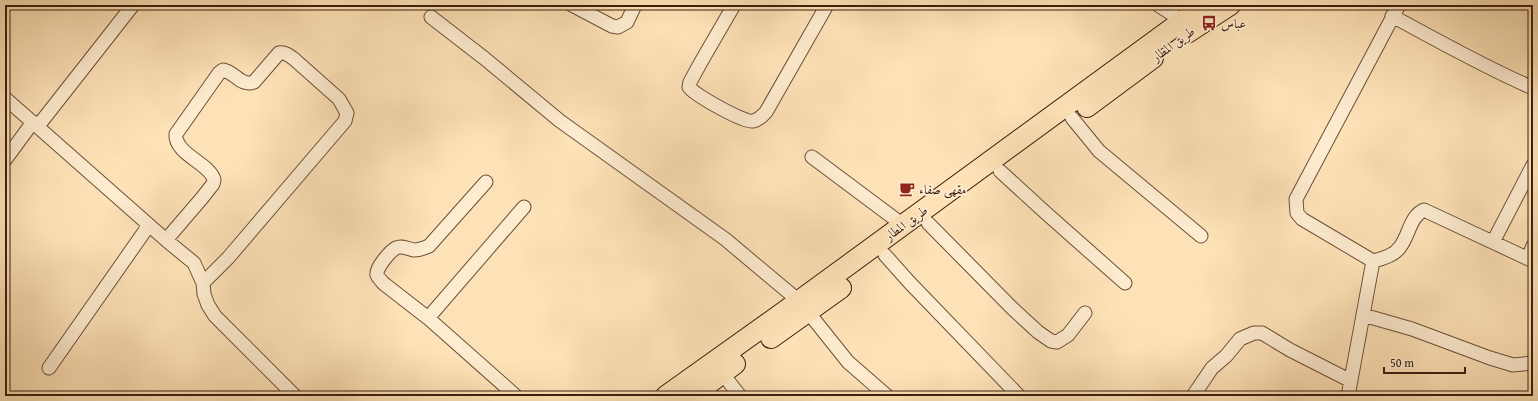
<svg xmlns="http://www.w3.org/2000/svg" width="1538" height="401" font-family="'Gentium Book Plus',Amiri,serif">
  <rect width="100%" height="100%" fill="#fee2b7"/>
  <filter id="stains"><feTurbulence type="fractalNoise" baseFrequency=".005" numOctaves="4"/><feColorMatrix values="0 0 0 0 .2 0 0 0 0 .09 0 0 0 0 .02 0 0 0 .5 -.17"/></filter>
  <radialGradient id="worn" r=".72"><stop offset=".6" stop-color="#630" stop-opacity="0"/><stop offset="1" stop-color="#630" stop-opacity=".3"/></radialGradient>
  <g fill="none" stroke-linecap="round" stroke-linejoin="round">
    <g stroke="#6c4f38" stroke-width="15">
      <path id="street" d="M572 5 612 26 618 27 627 22 635 5
        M734 5 701 62 690 82 689 87C695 95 744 123 753 121 759 120 762 116 766 112L827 5
        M1158 5 1183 21
        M1392 16C1439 41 1484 67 1533 88
        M431 17 484 58 560 121 725 239 799 301
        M5 98 166 240 194 263 203 283 204 294 208 305 215 316 295 396
        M1072 118 1099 151 1201 236
        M38 126 133 5
        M812 157 903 225
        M5 160 33 122
        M1000 171 1047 214 1125 283
        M486 182 429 246C424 248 420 250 414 250 408 249 402 245 396 248 390 251 375 269 377 275 378 278 381 280 383 283L428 318 516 396
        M928 223 1012 308 1038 332 1051 341 1057 342 1068 335 1085 313
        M166 240 202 198 213 184 214 180C211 164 174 154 176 134L219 73 223 70C235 72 241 87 254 82L279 53C285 52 290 56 294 59L339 99 347 113 345 121 228 258 203 283
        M1493 242 1533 165
        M885 255 910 283 1019 396
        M1528 258 1533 246
        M1373 261C1382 259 1395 255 1400 247 1409 236 1410 216 1424 210L1533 261
        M808 312 848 362 887 396
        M1363 315 1412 329 1490 358 1513 365 1533 363
        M428 318 524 207
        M49 368 149 225
        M722 373 740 396
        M1193 396 1212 368 1226 356 1240 339 1254 333H1262L1290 350 1351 381
        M1348 396 1373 261 1302 219 1297 213 1296 199 1399 5"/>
    </g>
    <g stroke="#3c1e0e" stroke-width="22">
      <path id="primary" d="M1187 33 1230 5
        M1087 107 1153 58
        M771 338 841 288
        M666 396 799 301 1204 5
        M692 396 735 364"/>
    </g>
    <use href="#street" stroke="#feecd0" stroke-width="13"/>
    <use href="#primary" stroke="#fee2b7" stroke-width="20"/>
  </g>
  <defs>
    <g id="bus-bare" transform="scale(1.2)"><path d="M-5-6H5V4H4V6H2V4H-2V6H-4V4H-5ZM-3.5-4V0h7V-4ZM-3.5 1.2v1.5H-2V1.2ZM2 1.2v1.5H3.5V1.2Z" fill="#8f2418" stroke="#feecd0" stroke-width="2.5" paint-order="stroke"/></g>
    <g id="cafe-bare" transform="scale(1.2)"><path d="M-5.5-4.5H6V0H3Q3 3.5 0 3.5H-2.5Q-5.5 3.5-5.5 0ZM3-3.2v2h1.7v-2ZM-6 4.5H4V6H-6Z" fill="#8f2418" stroke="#feecd0" stroke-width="2.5" paint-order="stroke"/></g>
  </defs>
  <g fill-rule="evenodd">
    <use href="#bus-bare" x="1209" y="23"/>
    <use href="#cafe-bare" x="907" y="189"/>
  </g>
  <g text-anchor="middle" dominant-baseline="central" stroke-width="3.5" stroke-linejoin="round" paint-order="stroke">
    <g font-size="13" fill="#3c1e0e" stroke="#feecd0" text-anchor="start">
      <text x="1221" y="23">عباس</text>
      <text x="919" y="189">مقهى صفاء</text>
    </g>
    <g font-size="13" fill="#3c1e0e" stroke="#feecd0">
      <text transform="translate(1173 44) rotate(-36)">طريق المطار</text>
      <text transform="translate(906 223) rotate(-36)">طريق المطار</text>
    </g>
  </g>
  <rect width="1538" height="401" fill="none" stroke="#fee2b7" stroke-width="20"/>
  <rect x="6" y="6" width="1526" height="389" fill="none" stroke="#3c1e0e" stroke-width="2"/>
  <rect x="10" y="10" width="1518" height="381" fill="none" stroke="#3c1e0e"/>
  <path d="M1384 367v6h81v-6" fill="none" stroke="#3c1e0e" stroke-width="2"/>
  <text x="1390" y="367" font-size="12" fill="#3c1e0e" stroke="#feecd0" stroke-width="3" paint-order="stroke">50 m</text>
  <rect width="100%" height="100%" filter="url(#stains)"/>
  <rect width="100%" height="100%" fill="url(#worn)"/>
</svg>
